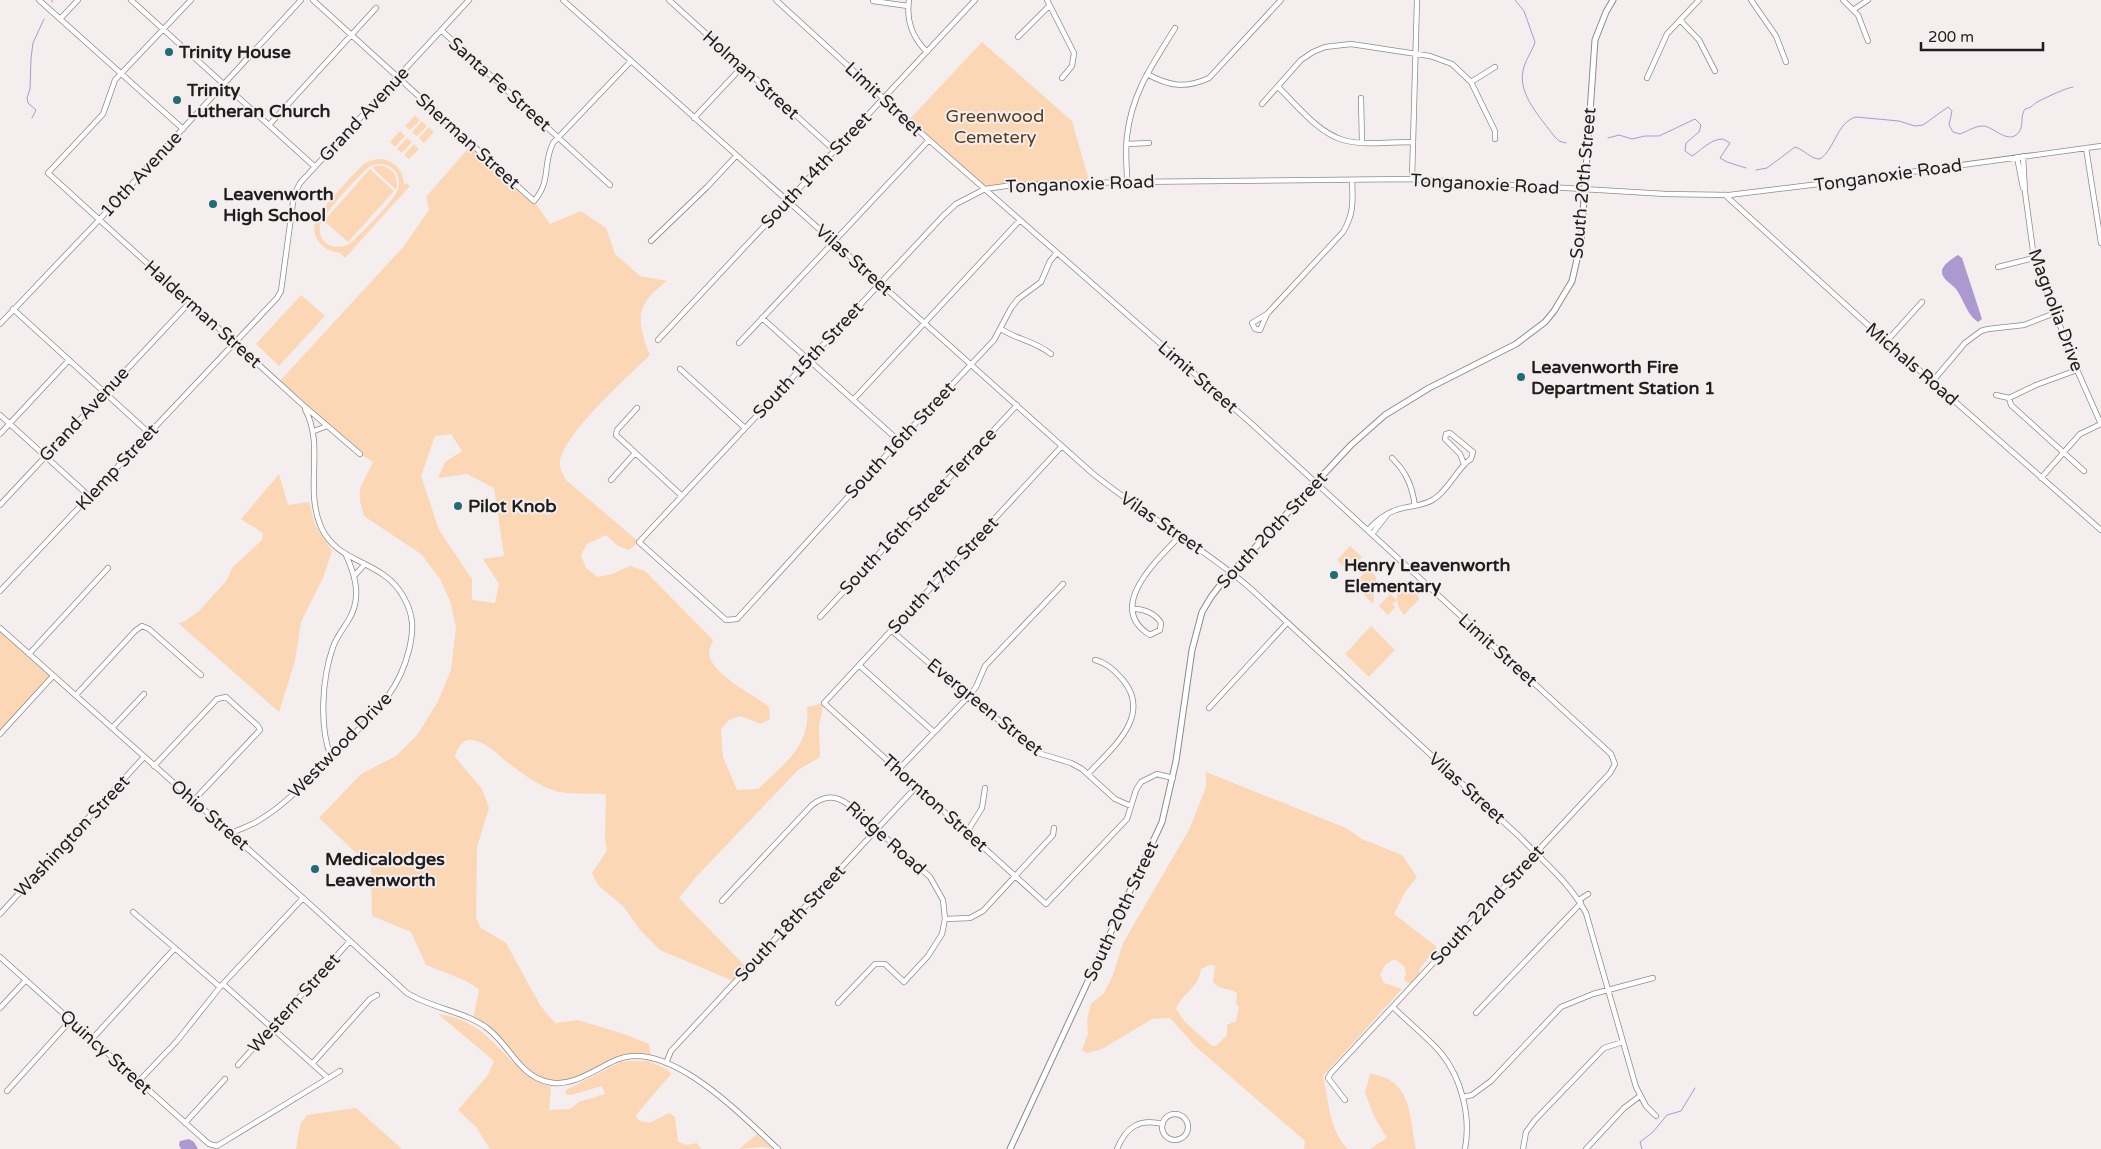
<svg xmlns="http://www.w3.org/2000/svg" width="2101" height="1149" font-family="'Varela Round',sans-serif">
  <rect width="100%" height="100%" fill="#f4eeef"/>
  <path fill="#fbd7b5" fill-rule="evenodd" d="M982 42 1072 121 1090 184 1013 185 985 189 908 121Z
    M415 115 420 120 410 130 405 126Z
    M422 121 427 126 417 136 412 132Z
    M429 127 434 132 424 143 419 138Z
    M400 131 405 136 395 147 390 142Z
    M407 138 412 142 402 153 397 149Z
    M414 144 419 149 409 159 404 155Z
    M472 144 534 201 550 224 581 211 606 228 615 254 640 276 667 281C635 305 636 319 650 355 630 375 558 438 560 465 560 470 564 476 566 480L639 542 629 550 618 546 606 535 587 544 581 555 586 568 598 577 612 574 630 566 645 571 713 640C712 643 710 648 709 652 709 674 754 694 769 707L770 719 761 724 741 716 729 720 721 729 723 757 737 790 758 789C784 764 811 746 807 707L824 703 819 725 820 757 798 770 695 878 679 898 746 967 733 981 660 950 640 930 624 907 598 885 592 873 607 851 605 838 606 794C590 793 570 795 555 791 539 786 522 773 508 763 497 754 487 742 472 740 463 738 456 750 455 757L482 789 489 808 477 847 476 918 481 928 506 943 540 1005 555 1023 578 1020 627 1035 649 1044 651 1057 629 1056 584 1076 557 1084 530 1074 487 1028 473 1020 479 989 464 980 426 965 411 932 372 916 371 867 319 818 361 774 396 756 418 734 438 701 451 670 456 627 450 601 440 579 421 554 364 516 360 501V488L373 462 360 454 279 382 404 246 429 210 426 197ZM451 434 462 451 445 462 438 478 467 474 494 488 504 556 483 559 499 584 495 603 472 600V579L439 530 421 476 435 436Z
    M378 159C393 159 404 170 404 185L407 183 410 186 345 258 341 254 342 253C322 253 307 234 318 216 324 206 355 172 364 164 368 161 373 160 378 159ZM379 164C386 164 392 167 396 172 399 178 400 185 397 191 392 203 365 229 354 240 342 253 317 247 320 226 320 217 360 174 368 168 372 165 375 164 379 164Z
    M377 166C391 165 400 176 396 190L372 167Z
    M370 169 394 191 348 242 324 221Z
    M301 295 325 316 279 366 256 344Z
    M279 474 288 505 309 502 315 525 332 551 323 578 301 622 295 661 279 712 178 623 185 621 198 612 227 580 232 568 262 540 263 534C256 527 249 525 241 519Z
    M1350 546 1362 557 1348 571 1337 560Z
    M1369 569 1376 577 1373 604 1353 584Z
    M1404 581 1418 595 1419 599 1404 615C1395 604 1394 591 1404 581Z
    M1390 594 1397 600 1392 604 1395 607 1388 615 1379 606Z
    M1371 626 1395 650 1369 677 1345 654Z
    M0 628 53 676 0 734Z
    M1206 772 1346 828 1362 839 1402 855 1417 877 1405 892 1394 914 1437 947 1420 968 1419 974 1411 983H1407L1404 979 1406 974 1404 966 1394 959 1385 965 1380 975 1384 983 1402 989 1323 1076C1329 1100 1329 1131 1348 1149H1304L1305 1141 1196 1047 1170 1018 1152 1019 1102 1049 1087 1053 1082 1050 1088 1034 1087 1020 1091 1004 1104 993 1113 975 1123 943 1189 830 1206 787ZM1210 965 1215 966 1213 982C1220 991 1229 987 1237 993L1236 1003 1239 1007 1236 1021 1227 1025V1035L1217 1045 1212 1046 1185 1022 1176 1009C1183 992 1198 989 1201 969Z
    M438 1014C497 1022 501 1069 551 1087L549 1110 570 1109 579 1102 605 1094 602 1086 571 1095 565 1094 566 1090 621 1062 629 1061H649L668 1070 671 1074 636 1115 638 1120 649 1123 669 1113 675 1117 678 1142 687 1145 697 1143 701 1149H490L476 1127 458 1110 488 1075 494 1061Z
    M1370 1074C1413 1079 1409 1117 1416 1149H1370L1387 1138 1375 1118 1365 1093Z
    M356 1108 402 1149H296L300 1125 307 1115Z
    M757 1134 773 1149 763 1147 739 1149Z"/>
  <path fill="#ac99cf" d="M1958 255 1962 258 1982 319 1978 322C1967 315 1964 300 1956 289 1952 284 1941 279 1942 271 1942 265 1953 258 1958 255Z
    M189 1139 194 1142 198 1149H181L179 1145 180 1141Z"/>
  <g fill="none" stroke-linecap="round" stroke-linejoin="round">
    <path stroke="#ac99cf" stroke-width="1" d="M1515 0 1524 11 1535 42C1532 52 1525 60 1523 71 1518 95 1541 118 1554 136L1559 141 1566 143
      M52 2V0
      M32 118 36 110 28 103 27 98 30 89 31 58 33 43 44 19
      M1608 138 1619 135 1632 139 1645 136H1659L1695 119 1701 125 1699 132 1686 143 1685 151 1692 156C1702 150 1710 139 1723 139L1730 143 1720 158 1727 162 1746 168
      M1756 170 1767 168 1795 147C1805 150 1810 159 1820 159 1835 149 1837 122 1856 117L1899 121 1915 126 1923 125 1948 107 1952 111 1949 125 1953 132 1960 134C1968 131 1975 126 1983 126 1993 126 2009 146 2019 132 2024 125 2020 116 2025 109 2032 108 2033 104 2039 101 2045 98 2068 87 2073 87
      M1642 1149 1640 1142 1653 1132 1667 1115 1681 1111 1695 1088"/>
    <g stroke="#908a8b" stroke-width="6">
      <path id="minor" d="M39 0 183 129
        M131 0 315 167
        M191 0 115 80 103 114 48 173 303 405 360 454
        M313 0 534 201C552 180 542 165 553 143L631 61
        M563 0 1091 472C1142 514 1200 545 1250 588L1520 837C1543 861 1570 883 1586 913L1636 1087 1646 1106 1656 1116
        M669 0 834 150
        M776 0 929 140 1253 425 1611 754 1615 764 1610 773 1331 1073 1328 1078 1345 1100
        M909 0C906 21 912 37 927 52
        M1047 0 1074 53 1072 66 1062 78
        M1751 0 1776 36 1786 62
        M1843 0 1858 15 1868 41
        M873 1 908 6
        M1853 10 1868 0
        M60 19 78 0
        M1680 20 1699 40 1715 71
        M441 30 610 185
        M1018 37 1049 6
        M1147 74C1169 86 1185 89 1209 78L1281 0
        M1647 78 1667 34 1699 0
        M1471 82 1495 67
        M1278 87C1297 105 1317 132 1343 140 1364 146 1391 142 1412 142
        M1361 98 1362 142
        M1262 104 1301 60 1313 52 1325 47 1351 44 1430 56 1452 64 1471 82 1495 131V139
        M694 118 742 67
        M269 125 376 8
        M1127 144 1149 143
        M2086 148 2101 243
        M2023 156 2025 192 2034 258 2077 370 2101 424
        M2017 157 2023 188
        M1412 179 1417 0
        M1127 182C1127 167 1125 151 1127 136 1132 92 1153 64 1175 28
        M1725 195 1869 326 2101 530
        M651 241 707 187 736 156
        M1057 253 1050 261 1041 282 1018 299 1011 308 994 340 899 441 737 619 726 620 639 542 943 216 956 204 985 189 1013 185 1127 182 1412 179 1666 194 1729 195 1852 180 2101 146
        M1998 267 2034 258
        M13 309 149 433
        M1267 314 1260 330 1255 329 1252 323 1267 314 1343 232C1354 214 1353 201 1352 180
        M762 318 899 441
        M0 324 99 220 301 0
        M1001 329C1018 340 1035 341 1051 354
        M658 340 975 0
        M1886 342 1922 302
        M739 343 929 140
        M680 369 745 428
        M1932 382 1965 343 1981 331 1988 329 2024 325 2055 313
        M1996 395 2009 398 2036 385 2077 370
        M2009 398 2011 405 2084 471
        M853 400 1020 220
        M637 408 617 430 616 435 682 496
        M0 415 89 496
        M314 431 327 426
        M0 434 69 360
        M1062 446 824 703 1046 904 1127 819 1136 790 1141 782 1157 774 1173 778
        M1392 458C1407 473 1412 486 1415 506
        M2041 478 2080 434 2101 424
        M611 480 635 453
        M0 505 190 302
        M1368 530C1376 521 1384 514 1396 510 1409 505 1423 507 1434 499 1449 490 1459 465 1471 459L1473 452 1450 433 1446 434 1445 439 1460 454 1464 464
        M1372 534 1387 515
        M355 575 365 564
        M0 591 277 298 281 291 294 195 300 183 469 0
        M1133 609C1143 608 1156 614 1161 623L1160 630 1150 635C1104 607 1159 558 1181 535
        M820 617 1017 405
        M0 628 303 898 407 993C431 1008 466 1012 487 1028 509 1044 519 1076 548 1082 572 1088 595 1069 616 1060 668 1037 743 1117 778 1149
        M892 631 968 697 1008 727 1038 753 1071 763 1082 769 1115 799 1131 806
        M29 654 108 568
        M860 666 934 732
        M76 695 135 631 142 626 149 629 201 675
        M1209 708 1287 623
        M112 728 144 694
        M0 734 53 676
        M331 757C319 727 322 678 333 647 336 638 343 629 348 621 362 599 356 577 346 555
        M154 766 217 699 226 697 258 726 260 730 194 800
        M899 769 968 697 976 687 985 666 1063 584
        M1088 774C1111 749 1153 716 1123 680 1115 671 1107 663 1095 660
        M967 832 982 808 985 788
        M231 833C240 829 250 826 258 821 290 802 314 773 340 748 371 716 398 695 409 650 414 629 414 615 403 596 382 559 338 565 321 527 304 488 325 446 305 409
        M1579 900 1588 894
        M722 901 812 805C825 795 836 795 849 805L930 877 943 900 945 919 942 934 928 956 904 982 885 964H875L838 1003
        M133 912 220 987
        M0 914 144 757
        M945 919 970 918 983 911 1053 835 1054 828
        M0 957 209 1144 217 1146 340 1071
        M223 984 328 1078
        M1393 1007C1408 1022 1427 1037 1441 1053 1462 1079 1471 1117 1465 1149
        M0 1008 26 980
        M1476 1013 1581 903
        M92 1039 175 948
        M666 1063 671 1051 917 786
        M312 1064 370 999 377 995
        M238 1065 350 941
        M139 1081 177 1041 220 987 303 898
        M7 1091 71 1020
        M1463 1097 1472 1095 1491 1081 1561 1007 1593 994 1653 978
        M1162 1127a13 13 0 1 1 26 0a13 13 0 1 1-26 0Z
        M185 1123 225 1079
        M1117 1149C1126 1127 1139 1118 1163 1124
        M1523 1149 1526 1132 1535 1120 1604 1048 1623 1042
        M1586 1149 1624 1108 1640 1096"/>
    </g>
    <g stroke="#908a8b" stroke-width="7">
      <path id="major" d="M1010 1149 1162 822 1176 761 1192 650 1202 612 1211 597 1221 584 1351 445 1385 415 1429 388 1516 344 1545 322 1554 311 1572 281 1581 242 1595 40 1606 12 1613 0"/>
    </g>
    <use href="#minor" stroke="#fff" stroke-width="4.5"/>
    <use href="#major" stroke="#fff" stroke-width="5"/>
  </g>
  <g fill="#206b74" stroke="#f4eeef" stroke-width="2">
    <circle cx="169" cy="52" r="5"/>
    <circle cx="177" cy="100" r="5"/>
    <circle cx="213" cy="204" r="5"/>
    <circle cx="1521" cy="377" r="5"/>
    <circle cx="458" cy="506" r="5"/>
    <circle cx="1334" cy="575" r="5"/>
    <circle cx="315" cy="869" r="5"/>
  </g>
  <g text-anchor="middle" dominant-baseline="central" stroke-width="4" stroke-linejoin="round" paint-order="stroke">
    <g font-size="18" font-weight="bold" fill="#1f1d1e" stroke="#f4eeef" text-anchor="start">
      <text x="179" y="52">Trinity House</text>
      <text x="187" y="90">Trinity<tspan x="187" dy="21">Lutheran Church</tspan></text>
      <text x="223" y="194">Leavenworth<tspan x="223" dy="21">High School</tspan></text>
      <text x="1531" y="367">Leavenworth Fire<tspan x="1531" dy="21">Department Station 1</tspan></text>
      <text x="468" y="506">Pilot Knob</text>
      <text x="1344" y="565">Henry Leavenworth<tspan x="1344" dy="21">Elementary</tspan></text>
      <text x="325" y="859">Medicalodges<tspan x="325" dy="21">Leavenworth</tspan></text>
    </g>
    <g font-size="18" fill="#1f1d1e" stroke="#f4eeef">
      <text transform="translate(751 75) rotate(42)">Holman Street</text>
      <text transform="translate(500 84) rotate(42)">Santa Fe Street</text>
      <text transform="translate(884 99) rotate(43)">Limit Street</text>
      <text transform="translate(364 114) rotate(-47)">Grand Avenue</text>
      <text transform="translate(468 141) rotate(42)">Sherman Street</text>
      <text transform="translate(816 170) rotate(-47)">South 14th Street</text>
      <text transform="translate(141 174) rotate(-47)">10th Avenue</text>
      <text transform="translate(1888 175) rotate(-8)">Tonganoxie Road</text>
      <text transform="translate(1583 183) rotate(-85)">South 20th Street</text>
      <text transform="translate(1080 184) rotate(-2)">Tonganoxie Road</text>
      <text transform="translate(1485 184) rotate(3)">Tonganoxie Road</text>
      <text transform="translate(854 260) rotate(42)">Vilas Street</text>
      <text transform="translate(2056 310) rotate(70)">Magnolia Drive</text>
      <text transform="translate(203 314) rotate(42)">Halderman Street</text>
      <text transform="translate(808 360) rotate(-47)">South 15th Street</text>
      <text transform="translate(1912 364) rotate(41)">Michals Road</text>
      <text transform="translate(1198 377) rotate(41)">Limit Street</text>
      <text transform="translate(84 414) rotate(-47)">Grand Avenue</text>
      <text transform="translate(900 440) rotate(-47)">South 16th Street</text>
      <text transform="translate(117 467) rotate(-47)">Klemp Street</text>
      <text transform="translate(918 511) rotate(-47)">South 16th Street Terrace</text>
      <text transform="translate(1162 523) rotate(34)">Vilas Street</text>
      <text transform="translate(1272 530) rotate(-47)">South 20th Street</text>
      <text transform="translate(943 575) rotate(-47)">South 17th Street</text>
      <text transform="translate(1498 650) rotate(42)">Limit Street</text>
      <text transform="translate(985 707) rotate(39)">Evergreen Street</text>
      <text transform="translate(340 745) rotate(-46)">Westwood Drive</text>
      <text transform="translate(1467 788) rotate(42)">Vilas Street</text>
      <text transform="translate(935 803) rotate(42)">Thornton Street</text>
      <text transform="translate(210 815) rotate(41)">Ohio Street</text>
      <text transform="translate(72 836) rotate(-47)">Washington Street</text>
      <text transform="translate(886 838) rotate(42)">Ridge Road</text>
      <text transform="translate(1487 905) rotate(-47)">South 22nd Street</text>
      <text transform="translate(1121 911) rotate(-65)">South 20th Street</text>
      <text transform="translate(790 923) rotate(-47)">South 18th Street</text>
      <text transform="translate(294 1003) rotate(-48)">Western Street</text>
      <text transform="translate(106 1052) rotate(42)">Quincy Street</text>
    </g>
    <g font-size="18" fill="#5a3b18" stroke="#f4eeef">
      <text x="995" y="116">Greenwood<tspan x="995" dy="21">Cemetery</tspan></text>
    </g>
  </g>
  <path d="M1921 42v8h122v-8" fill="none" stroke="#1f1d1e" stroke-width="2.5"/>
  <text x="1928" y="42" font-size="15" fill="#1f1d1e" stroke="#f4eeef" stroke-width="4" paint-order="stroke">200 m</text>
</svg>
